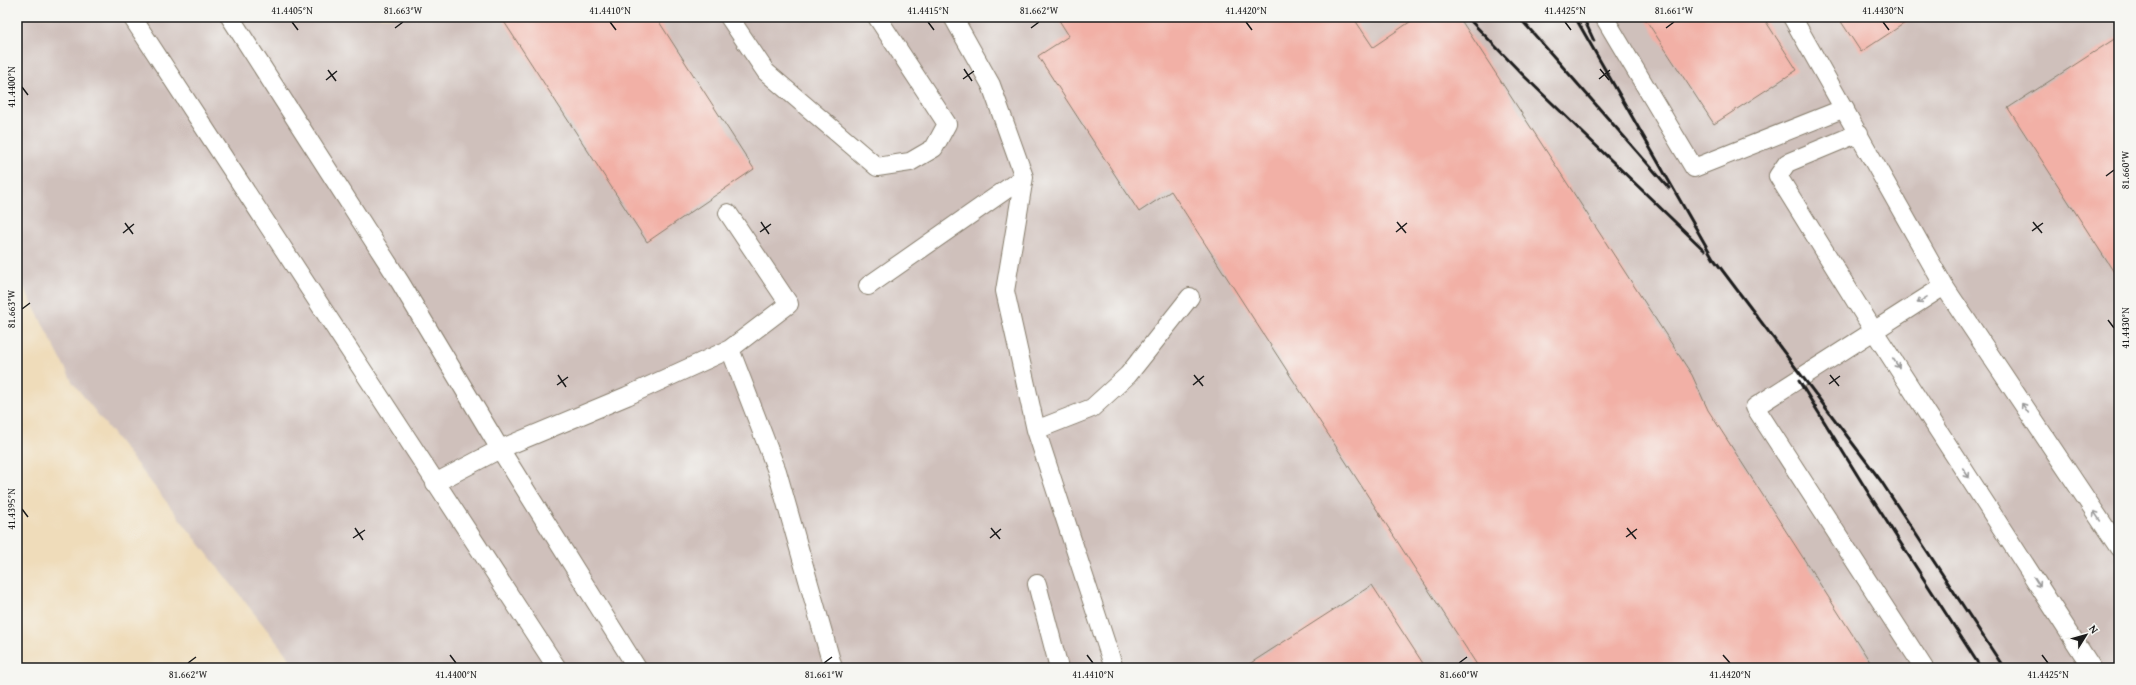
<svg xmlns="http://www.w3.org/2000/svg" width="2136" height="685" font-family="'Gentium Book Plus',serif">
  <rect width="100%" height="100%" fill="#f6f6f2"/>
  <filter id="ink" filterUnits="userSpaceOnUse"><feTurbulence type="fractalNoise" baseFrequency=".025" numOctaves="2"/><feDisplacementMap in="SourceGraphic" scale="8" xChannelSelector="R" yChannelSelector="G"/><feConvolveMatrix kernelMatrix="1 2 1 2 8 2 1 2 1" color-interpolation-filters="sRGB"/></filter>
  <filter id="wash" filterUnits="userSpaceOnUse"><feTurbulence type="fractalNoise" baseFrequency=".012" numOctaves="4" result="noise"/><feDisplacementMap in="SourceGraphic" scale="16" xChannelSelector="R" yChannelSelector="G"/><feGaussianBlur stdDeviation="0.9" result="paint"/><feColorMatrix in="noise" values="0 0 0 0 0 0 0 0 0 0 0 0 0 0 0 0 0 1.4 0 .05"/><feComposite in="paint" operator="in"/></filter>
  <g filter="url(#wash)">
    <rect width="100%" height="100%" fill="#efdcba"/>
    <path fill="#cfc0bb" d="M17 17H2119V668H297L73 383 17 274Z"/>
    <g id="blocks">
      <path fill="#f2b0a6" d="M501 17H656L754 169 647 242Z
        M1057 17H1353L1373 47 1417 17H1459L1692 375 1708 410 1874 668H1479L1171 191 1139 212 1038 56 1069 36Z
        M1644 17H1763L1797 70 1714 124Z
        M1838 17H1914L1861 52Z
        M2119 36V280L2008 108Z
        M1372 585 1426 668H1243Z"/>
    </g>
  </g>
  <g filter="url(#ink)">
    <use href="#blocks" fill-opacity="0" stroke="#867c6b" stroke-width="1"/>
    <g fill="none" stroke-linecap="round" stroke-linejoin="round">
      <g stroke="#867c6b" stroke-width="20">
        <path id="lane" d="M132 17 557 668
          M230 17 400 282 500 449 637 668
          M729 17 766 72 877 167 910 162 934 148 947 124 877 17
          M953 17 991 85 1024 177 1005 291 1036 430
          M1604 17 1694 168 1845 108
          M1792 17 1944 286
          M1859 133 1787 163 1778 176 1874 331 2092 668
          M868 286 1024 177
          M730 349 777 471 833 668
          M435 483 500 449 627 396 730 349 789 304 728 213
          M1037 584 1059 668
          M1114 668 1036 430 1092 408 1128 375 1190 297
          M1924 668 1755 407 1944 286 2119 548"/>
      </g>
      <use href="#lane" stroke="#fff" stroke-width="18"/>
      <path stroke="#1c1c1c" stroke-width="3" d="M1467 17 1523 75 1704 250
        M1519 17 1669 188
        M1575 17 1713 258 1881 481 2004 668
        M1583 17 1594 41
        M1799 381 1869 494 1981 668"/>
    </g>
    <defs><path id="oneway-shaft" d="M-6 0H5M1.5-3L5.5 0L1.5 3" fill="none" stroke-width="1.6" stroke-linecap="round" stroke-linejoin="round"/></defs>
    <g stroke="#999">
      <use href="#oneway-shaft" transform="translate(1922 300) rotate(148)"/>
      <use href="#oneway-shaft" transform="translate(1896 363) rotate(57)"/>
      <use href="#oneway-shaft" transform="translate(2025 408) rotate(-124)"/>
      <use href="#oneway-shaft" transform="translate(1966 473) rotate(57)"/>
      <use href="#oneway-shaft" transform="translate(2097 516) rotate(-124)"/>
      <use href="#oneway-shaft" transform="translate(2037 582) rotate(57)"/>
    </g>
  </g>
  <path fill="none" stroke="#1c1c1c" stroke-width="1.5" d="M292 22 298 30M610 22 616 30M928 22 934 30M1246 22 1252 30M1565 22 1571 30M1883 22 1889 30M395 28 403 22M1031 28 1039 22M1666 28 1674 22M964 69 972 81M1600 69 1609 80M328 70 336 81M963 79 974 71M1599 79 1610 70M326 80 337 71M22 87 28 95M2106 176 2114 170M761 222 769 234M1397 222 1406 233M2033 222 2042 233M125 223 133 234M2032 231 2043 223M760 232 771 224M1396 232 1407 223M123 233 134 224M22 309 30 303M2108 320 2114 328M558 375 566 387M1194 375 1203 386M1830 375 1839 386M1829 384 1840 376M557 385 568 377M1193 385 1204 376M22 509 28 517M355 528 363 540M991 528 1000 539M1627 528 1636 539M1626 537 1637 529M353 538 365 530M990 538 1001 529M450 655 456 663M1087 655 1093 663M1723 655 1730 663M2042 655 2048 663M188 663 196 657M824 663 832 657M1459 663 1467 657"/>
  <rect width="2136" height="685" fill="none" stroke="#f6f6f2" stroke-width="44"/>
  <g transform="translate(2086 635) rotate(53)" stroke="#f6f6f2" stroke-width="3" paint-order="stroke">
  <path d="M0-3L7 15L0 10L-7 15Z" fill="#1c1c1c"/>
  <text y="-6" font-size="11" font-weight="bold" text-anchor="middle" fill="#1c1c1c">N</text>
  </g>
  <rect x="22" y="22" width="2092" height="641" fill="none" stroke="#1c1c1c" stroke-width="1.5"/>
  <g font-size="10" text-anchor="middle" fill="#1c1c1c">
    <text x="292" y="14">41.4405°N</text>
    <text x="403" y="14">81.663°W</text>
    <text x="610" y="14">41.4410°N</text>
    <text x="928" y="14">41.4415°N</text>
    <text x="1039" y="14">81.662°W</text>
    <text x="1246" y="14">41.4420°N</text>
    <text x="1565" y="14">41.4425°N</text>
    <text x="1674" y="14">81.661°W</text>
    <text x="1883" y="14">41.4430°N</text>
    <text transform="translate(11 87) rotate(-90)" y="4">41.4400°N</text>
    <text transform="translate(2125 170) rotate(-90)" y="4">81.660°W</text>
    <text transform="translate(11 309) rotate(-90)" y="4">81.663°W</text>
    <text transform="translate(2125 328) rotate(-90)" y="4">41.4430°N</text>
    <text transform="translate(11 509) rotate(-90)" y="4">41.4395°N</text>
    <text x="188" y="678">81.662°W</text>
    <text x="456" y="678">41.4400°N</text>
    <text x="824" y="678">81.661°W</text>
    <text x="1093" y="678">41.4410°N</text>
    <text x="1459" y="678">81.660°W</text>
    <text x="1730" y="678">41.4420°N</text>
    <text x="2048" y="678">41.4425°N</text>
  </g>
</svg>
